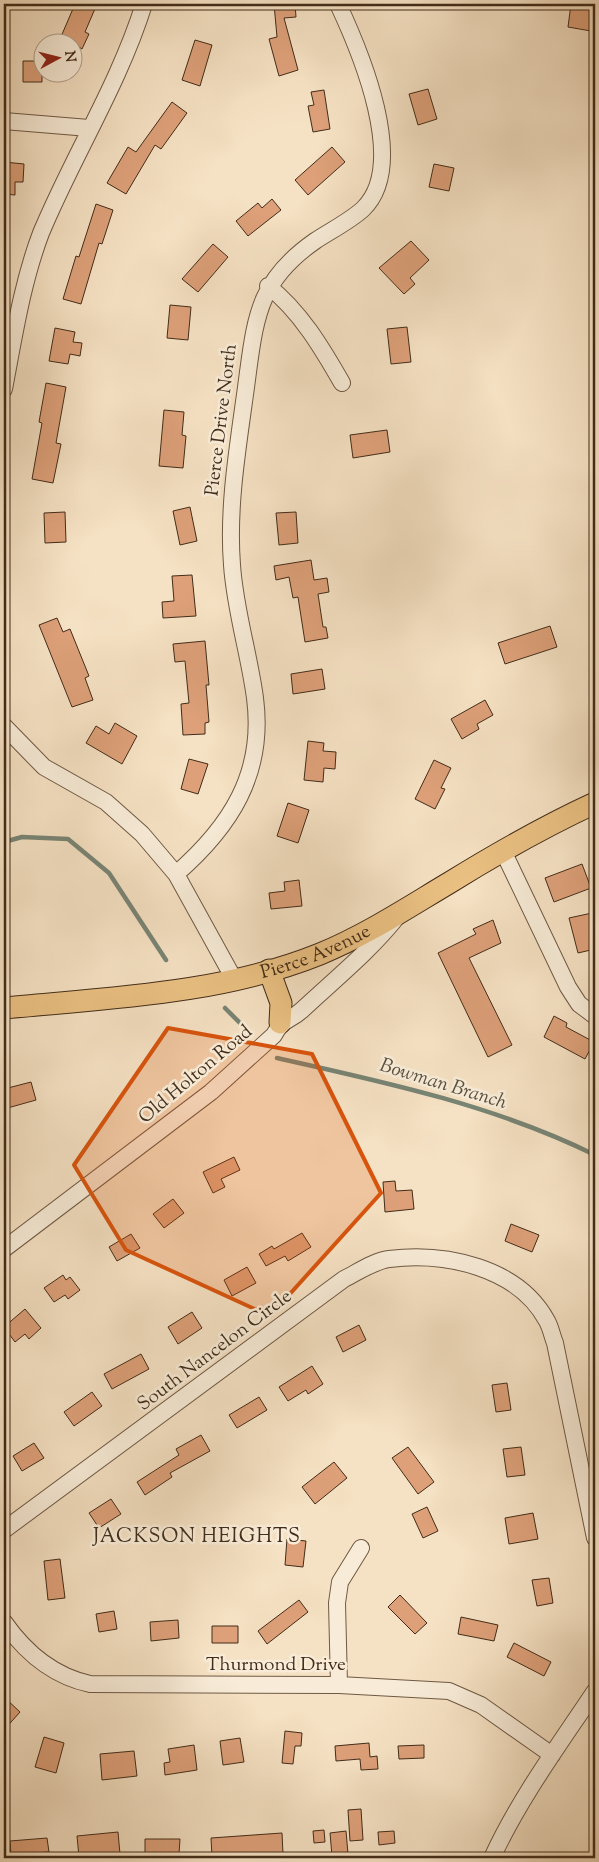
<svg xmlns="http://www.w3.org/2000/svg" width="599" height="1862" font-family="'Sorts Mill Goudy',serif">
  <rect width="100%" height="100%" fill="#f5e1c3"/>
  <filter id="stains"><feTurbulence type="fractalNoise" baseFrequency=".004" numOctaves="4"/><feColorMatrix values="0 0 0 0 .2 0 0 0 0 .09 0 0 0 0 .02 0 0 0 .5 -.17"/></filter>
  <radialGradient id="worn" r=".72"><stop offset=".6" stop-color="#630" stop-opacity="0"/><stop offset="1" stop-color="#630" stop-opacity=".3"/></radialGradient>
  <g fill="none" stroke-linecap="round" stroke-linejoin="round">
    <path stroke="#788474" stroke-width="4.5" d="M4 842 22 837 68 839 109 873 166 960
      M225 1008 250 1033
      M277 1058C385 1082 496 1106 595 1155"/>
  </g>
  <path fill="#dda079" stroke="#422c19" d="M75 4H97L85 32 89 34 82 49 72 42 60 39Z
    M274 4H295L296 17 284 18 298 70 279 76 269 39 277 37Z
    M571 4H595L591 31 568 27Z
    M195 40 212 45 200 86 182 80Z
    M23 61H42V82H23Z
    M428 89 437 119 418 125 409 94Z
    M324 90 330 129 313 132 308 106 314 105 311 92Z
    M172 102 187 113 161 149 155 145 126 194 107 183 128 147 136 152Z
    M332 147 345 162 308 195 295 180Z
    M4 162 24 164 23 182H15V195L4 194Z
    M434 164 454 168 449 191 429 187Z
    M272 199 281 210 248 236 236 221 258 203 262 208Z
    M96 204 113 210 102 244 99 243 81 304 63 299 76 256 79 257Z
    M411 241 429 260 410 278 415 284 404 294 379 268Z
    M213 244 228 257 198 292 182 279Z
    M170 305 191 307 188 340 167 338Z
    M407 327 411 362 391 364 387 329Z
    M55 328 75 332 73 342 82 343 80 356 70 354 68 364 49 361Z
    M46 383 66 387 56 443 61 444 53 483 32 479 42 423 39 422Z
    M164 410 184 412 182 435 186 436 183 468 159 466Z
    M387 430 390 452 353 458 350 435Z
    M190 507 197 541 180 545 173 511Z
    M65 512 66 542 45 543 44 513Z
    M296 512 298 543 279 545 276 513Z
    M311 560 314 580 327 578 329 592 318 594 323 627H326L328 638 305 642 298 597 293 598 289 577 276 580 274 566Z
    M192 575 196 616 163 618 162 602 174 601 172 576Z
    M57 618 63 632 70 629 89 676 85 678 93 700 72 707 39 625Z
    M550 626 557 647 505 664 498 643Z
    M205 641 209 685H206L209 722 205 723V734L183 735 181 704 189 703 185 661 175 662 173 644Z
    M322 669 325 689 293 694 291 674Z
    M485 700 493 715 477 724 479 729 462 739 451 719Z
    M115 723 137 736 122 764 86 743 96 726 109 734Z
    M308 741 324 743 323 751 336 752 335 769 324 768 323 782 304 780Z
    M189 759 208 764 198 794 181 789Z
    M434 760 451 768 441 788 445 789 435 809 415 799Z
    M288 803 309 810 298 843 277 836Z
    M582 864 591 888 554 902 545 878Z
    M299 880 302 906 271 909 269 893 285 891 284 882Z
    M592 913 595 928V949L578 953 569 918Z
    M493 920 501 943 469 958 512 1045 488 1057 438 953 476 934 473 929Z
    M554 1016 567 1023 566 1027 594 1042 585 1059 544 1037Z
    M31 1082 36 1100 4 1109V1089Z
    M234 1157 240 1170 221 1179 225 1187 213 1193 203 1172Z
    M395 1181 396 1191 412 1190 414 1209 385 1212 383 1182Z
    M173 1199 184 1213 164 1228 153 1214Z
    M511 1224 539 1235 532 1252 505 1241Z
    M302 1233 311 1247 288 1261 285 1256 266 1266 259 1254 272 1246 274 1249Z
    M131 1234 140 1248 117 1261 109 1247Z
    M247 1267 256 1283 232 1296 224 1280Z
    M63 1275 66 1280 70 1277 80 1290 68 1299 65 1295 54 1302 44 1288Z
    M25 1309 41 1328 29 1339 25 1334 15 1342 4 1327Z
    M192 1312 202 1328 178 1344 168 1327Z
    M359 1325 366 1340 343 1352 336 1337Z
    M141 1354 149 1369 112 1389 104 1374Z
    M312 1366 323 1384 308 1394 306 1390 288 1401 279 1387Z
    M507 1383 511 1410 496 1412 492 1385Z
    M92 1392 102 1406 74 1426 64 1412Z
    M259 1397 267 1410 237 1428 229 1415Z
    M201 1435 210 1451 170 1473 172 1477 145 1495 137 1482 179 1455 176 1449Z
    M34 1443 44 1458 22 1471 13 1456Z
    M408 1447 434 1482 418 1494 392 1458Z
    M521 1447 525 1475 507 1477 503 1449Z
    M334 1462 347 1478 315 1504 302 1487Z
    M111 1499 121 1514 99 1528 89 1513Z
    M427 1507 438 1531 423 1538 412 1514Z
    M533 1513 538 1539 509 1544 505 1518Z
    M287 1539 306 1541 303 1567 285 1565Z
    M60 1559 65 1598 48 1600 44 1561Z
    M549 1578 553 1603 537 1606 532 1580Z
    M400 1595 427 1623 415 1634 388 1607Z
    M299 1600 308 1612 267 1644 258 1631Z
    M114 1611 117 1629 99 1632 96 1614Z
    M461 1617 498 1625 494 1641 458 1634Z
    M178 1620 179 1638 151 1641 150 1622Z
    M212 1626H238V1643H212Z
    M514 1643 551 1662 544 1676 507 1657Z
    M4 1697 20 1712 4 1730Z
    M285 1731 302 1733 301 1746H295L293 1764 282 1763Z
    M44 1737 64 1743 56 1773 35 1767Z
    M240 1738 244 1762 223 1765 220 1741Z
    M369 1743 370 1757 377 1756 378 1769 361 1770 360 1759 336 1761 335 1746Z
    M194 1745 197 1770 165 1775 164 1763 170 1762 168 1749Z
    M424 1745V1758L399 1759 398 1746Z
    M134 1751 137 1776 102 1780 100 1754Z
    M361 1809 363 1840 350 1841 348 1810Z
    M324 1830 325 1842 314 1843 313 1831Z
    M346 1831 348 1854 332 1856 330 1833Z
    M394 1831 395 1843 379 1845 378 1832Z
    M118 1832 120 1854 79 1857 77 1836Z
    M282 1833 283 1854 212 1857 211 1838Z
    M47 1838 49 1852 11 1855 10 1841Z
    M145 1839H180L179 1854H145Z"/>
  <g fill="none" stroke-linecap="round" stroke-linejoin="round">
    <g stroke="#6f5944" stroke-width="18">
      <path id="minor" d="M4 121 89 128
        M268 286C300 311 322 348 342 383
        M4 389C14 337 22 283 41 233 73 156 119 84 144 4
        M4 726 44 767 106 802 142 834 176 874 234 979
        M503 851 568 987 579 1004 595 1016
        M176 874C230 827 265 774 255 698 249 653 235 610 232 565 227 501 240 436 248 372 256 311 262 278 315 241 330 231 350 221 363 209 409 165 360 51 338 4
        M4 1249 211 1092 274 1035C282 1019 290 1021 302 1010 334 980 370 951 397 917
        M4 1530 344 1279C358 1272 374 1261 389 1259 445 1252 518 1267 547 1321 551 1328 552 1336 555 1343L595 1538
        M4 1622C25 1652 53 1676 90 1684L339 1685 449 1691 481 1705 552 1755
        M339 1685 337 1603 340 1582 361 1548
        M492 1858C519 1799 559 1745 595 1691"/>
    </g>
    <g stroke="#422c19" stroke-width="23">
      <g id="major">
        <path d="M269 970 281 1003 280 1023"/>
        <path id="s1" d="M4 1008C109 998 221 994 320 954 366 935 407 908 449 883 496 854 545 826 595 803"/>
      </g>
    </g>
    <use href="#minor" stroke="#f8ecd8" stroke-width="16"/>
    <use href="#major" stroke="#eac082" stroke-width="21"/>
  </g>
  <path fill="#d7540d" fill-opacity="0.2" stroke="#d7540d" stroke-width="4" stroke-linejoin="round" d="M168 1028 312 1054 381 1193 270 1316 126 1250 74 1165Z"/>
  <g text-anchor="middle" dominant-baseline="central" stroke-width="5" stroke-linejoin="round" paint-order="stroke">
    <g font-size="19" fill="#422c19" stroke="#f8ecd8">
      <text transform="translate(222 420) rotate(-83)">Pierce Drive North</text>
      <text stroke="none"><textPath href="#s1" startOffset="318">Pierce Avenue</textPath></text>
      <text transform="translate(196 1075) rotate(-40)">Old Holton Road</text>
      <text transform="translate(215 1351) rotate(-37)">South Nancelon Circle</text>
      <text x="276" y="1665">Thurmond Drive</text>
    </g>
    <g font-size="20" font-style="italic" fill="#58503f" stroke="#f8ecd8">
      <text transform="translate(443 1085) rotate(17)">Bowman Branch</text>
    </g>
    <g font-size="20" letter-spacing="1" fill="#422c19" stroke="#f8ecd8">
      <text x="197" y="1537">JACKSON HEIGHTS</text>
    </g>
  </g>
  <rect width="599" height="1862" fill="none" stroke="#f5e1c3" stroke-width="20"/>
  <rect x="5" y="5" width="589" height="1852" fill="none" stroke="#422c19" stroke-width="2.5"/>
  <rect x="10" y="10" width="579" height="1842" fill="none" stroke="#422c19"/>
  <g transform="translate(58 58) rotate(83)"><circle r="24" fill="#f8ecd8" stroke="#af9f8c"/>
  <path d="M0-4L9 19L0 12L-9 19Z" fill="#8f2418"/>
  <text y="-8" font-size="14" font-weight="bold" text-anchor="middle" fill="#422c19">N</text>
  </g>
  <rect width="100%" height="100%" filter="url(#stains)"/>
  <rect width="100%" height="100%" fill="url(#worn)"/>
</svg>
